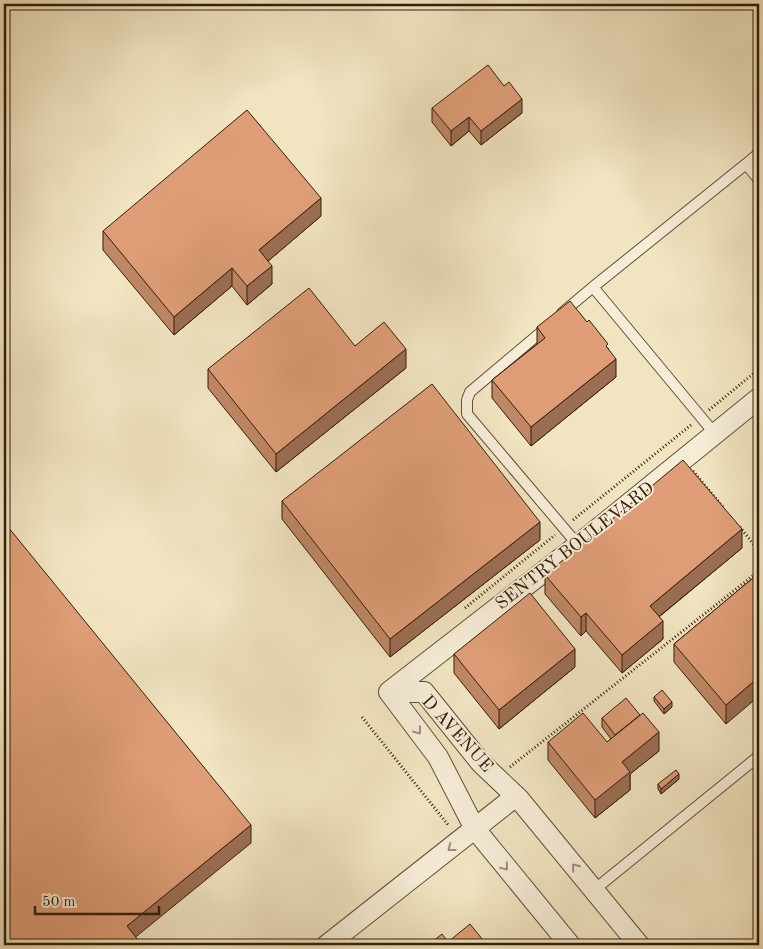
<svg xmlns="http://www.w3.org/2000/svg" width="763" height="949" font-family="'Old Standard TT',serif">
  <rect width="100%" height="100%" fill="#f1e4c1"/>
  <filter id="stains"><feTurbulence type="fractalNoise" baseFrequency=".004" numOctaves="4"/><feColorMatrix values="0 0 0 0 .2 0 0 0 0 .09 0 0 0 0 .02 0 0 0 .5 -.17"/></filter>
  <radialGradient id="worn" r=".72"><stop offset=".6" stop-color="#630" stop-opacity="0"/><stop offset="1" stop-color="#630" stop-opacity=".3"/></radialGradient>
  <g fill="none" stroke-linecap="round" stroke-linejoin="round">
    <g stroke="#624f38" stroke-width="12">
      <path id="service" d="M746 164 759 153
        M593 287 746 164 759 180
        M562 313 593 287 715 434
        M546 328 470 392 467 400V414L578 545
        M594 890 759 756"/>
    </g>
    <g stroke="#624f38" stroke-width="22">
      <path id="minor" d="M389 692 578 545 759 398
        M389 692H424L481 763 519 799 639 945
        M389 692 438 757 475 829 570 945
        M327 945 516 796"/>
    </g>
    <path stroke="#331d0a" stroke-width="3" stroke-dasharray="1 2.5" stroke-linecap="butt" d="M709 410 759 369
      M693 471 723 507
      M573 520 691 425
      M740 527 759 551
      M465 608 555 535
      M362 717 449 826
      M510 767 759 571"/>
    <use href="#service" stroke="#f6edd7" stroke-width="10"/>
    <use href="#minor" stroke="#f6edd7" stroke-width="20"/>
  </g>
  <path fill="#bf8765" stroke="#331d0a" d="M432 108 522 113 481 145 469 131 451 146 432 122Z
    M321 216 268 261 272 284 247 305 232 286 174 335 103 250V231Z
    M537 327 608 348 616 377 531 446 492 398V380L537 344Z
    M355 346 406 368 276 472 208 388V369Z
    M282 501 540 540 390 657 282 519Z
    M742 548 659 617 663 639 622 673 586 631 581 636 545 594V575Z
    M759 573 726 724 674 662V644Z
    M454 654 575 667 499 729 454 673Z
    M654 697 672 707 664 714 654 701Z
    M602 718 659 751 630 774V790L595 818 548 760V742H607L611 739 602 727Z
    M679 779 661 794 658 789V784Z"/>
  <path fill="#9b6e53" stroke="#331d0a" d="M522 99V113L481 145V131Z
    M469 117V131L451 146V131Z
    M321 198V216L259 269V250Z
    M272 266V284L247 305V286Z
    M232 268V286L174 335V317Z
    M406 349V368L276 472V454Z
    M616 359V377L531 446V427Z
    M540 522V540L390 657V639Z
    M742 529V548L650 624V606Z
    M586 613V631L581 636V617Z
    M663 621V639L622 673V655Z
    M575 649V667L499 729V710Z
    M759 677V696L726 724V705Z
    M672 702V707L664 714V709Z
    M659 732V751L630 774V790L595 818V800L622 762Z
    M679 774V779L661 794V789Z
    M251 825V843L127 944V926Z"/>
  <path fill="#de9d76" stroke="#331d0a" d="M488 65 504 86 509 82 522 99 481 131 469 117 451 131 432 108Z
    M247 110 321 198 259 250 272 266 247 286 232 268 174 317 103 231Z
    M309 288 355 346 384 322 406 349 276 454 208 369Z
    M570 301 587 322 589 320 608 344 606 346 616 359 531 427 492 380 545 338 537 327Z
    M432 384 540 522 390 639 282 501Z
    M683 460 742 529 650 606 663 621 622 655 586 613 581 617 545 575Z
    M4 522 251 825 127 926 142 945H4Z
    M759 573V677L726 705 674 644Z
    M530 593 575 649 499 710 454 654Z
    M662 690 672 702 664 709 654 697Z
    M626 698 640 715 615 735 602 718Z
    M583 713 607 742 643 713 659 732 622 762 630 772 595 800 548 742Z
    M676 770 679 774 661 789 658 784Z
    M470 924 487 945H428L442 934 448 942Z"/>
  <defs><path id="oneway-chevron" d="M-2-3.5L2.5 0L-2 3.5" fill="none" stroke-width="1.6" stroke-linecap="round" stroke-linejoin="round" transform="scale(1.25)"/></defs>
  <g stroke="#9e8f7b">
    <use href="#oneway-chevron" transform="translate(418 731) rotate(53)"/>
    <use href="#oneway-chevron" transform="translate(451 848) rotate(142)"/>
    <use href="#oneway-chevron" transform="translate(505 867) rotate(51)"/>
    <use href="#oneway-chevron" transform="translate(575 867) rotate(-129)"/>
  </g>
  <g text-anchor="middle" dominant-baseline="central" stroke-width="4" stroke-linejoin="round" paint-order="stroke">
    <g font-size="18" fill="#331d0a" stroke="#f6edd7">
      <text transform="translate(575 546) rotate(-38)">SENTRY BOULEVARD</text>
      <text transform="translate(457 734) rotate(48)">D AVENUE</text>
    </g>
  </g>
  <rect width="763" height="949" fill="none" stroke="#f1e4c1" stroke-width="20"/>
  <rect x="5" y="5" width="753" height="939" fill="none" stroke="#331d0a" stroke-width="2.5"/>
  <rect x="10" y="10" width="743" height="929" fill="none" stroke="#331d0a"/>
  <path d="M35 906v8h124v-8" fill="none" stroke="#331d0a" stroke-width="2.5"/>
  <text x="42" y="906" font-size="15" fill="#331d0a" stroke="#f6edd7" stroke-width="4" paint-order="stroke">50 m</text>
  <rect width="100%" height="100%" filter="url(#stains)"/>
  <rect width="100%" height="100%" fill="url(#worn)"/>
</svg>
